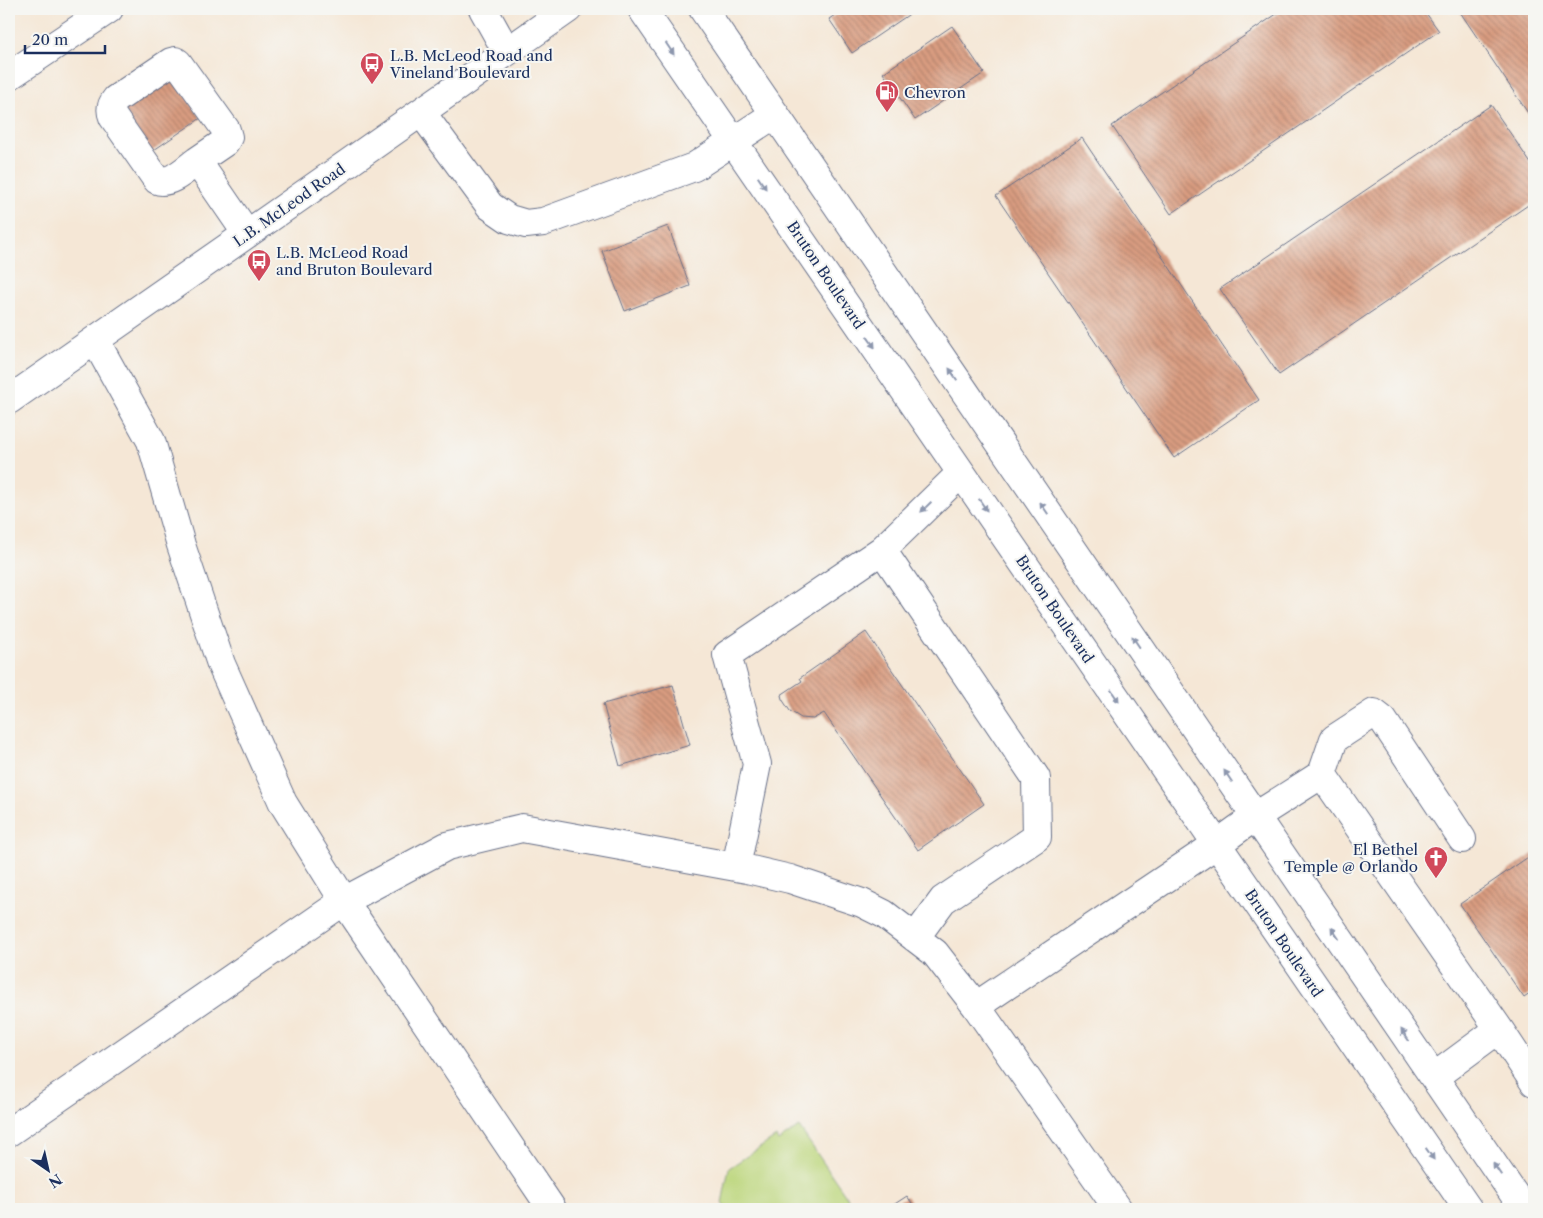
<svg xmlns="http://www.w3.org/2000/svg" width="1543" height="1218" font-family="'Libre Caslon Text',serif">
  <defs>
    <pattern id="building-back-hatch" width="6" height="6" patternUnits="userSpaceOnUse" patternTransform="scale(1.25)"><rect width="6" height="6" fill="#d99c80"/><path d="M-1 5l2 2M0 0l6 6M5-1l2 2" fill="none" stroke="#af806c"/></pattern>
  </defs>
  <rect width="100%" height="100%" fill="#f6f6f2"/>
  <filter id="ink" filterUnits="userSpaceOnUse"><feTurbulence type="fractalNoise" baseFrequency=".02" numOctaves="2"/><feDisplacementMap in="SourceGraphic" scale="10" xChannelSelector="R" yChannelSelector="G"/><feConvolveMatrix kernelMatrix="1 2 1 2 8 2 1 2 1" color-interpolation-filters="sRGB"/></filter>
  <filter id="wash" filterUnits="userSpaceOnUse"><feTurbulence type="fractalNoise" baseFrequency=".0096" numOctaves="4" result="noise"/><feDisplacementMap in="SourceGraphic" scale="20" xChannelSelector="R" yChannelSelector="G"/><feGaussianBlur stdDeviation="1.12" result="paint"/><feColorMatrix in="noise" values="0 0 0 0 0 0 0 0 0 0 0 0 0 0 0 0 0 1.4 0 .05"/><feComposite in="paint" operator="in"/></filter>
  <g filter="url(#wash)">
    <rect width="100%" height="100%" fill="#f5e7d6"/>
    <path fill="#bcd67b" stroke="#6c826c" d="M799 1127 855 1209H726L722 1203 729 1168 776 1137 778 1141Z"/>
    <g id="blocks">
      <path fill="url(#building-back-hatch)" d="M844 9H917L852 53 829 19Z
        M1284 9H1423L1439 31 1171 214 1112 126Z
        M1458 9H1534V122Z
        M952 26 984 73 915 120 883 73Z
        M172 74 201 118 151 152 121 109Z
        M1491 105 1534 168V201L1279 375 1220 289Z
        M1082 138 1259 400 1174 458 996 196Z
        M668 226 690 286 625 311 602 251Z
        M866 632 984 804 918 850 824 713 813 719 801 718 790 711 782 699 781 695 802 681 800 678Z
        M673 685 690 745 620 766 603 704Z
        M1534 853V991L1524 998 1460 904Z
        M907 1196 916 1209H887Z"/>
    </g>
  </g>
  <g filter="url(#ink)">
    <use href="#blocks" fill-opacity="0" stroke="#676f88" stroke-width="1"/>
    <g fill="none" stroke-linecap="round" stroke-linejoin="round">
      <g stroke="#676f88" stroke-width="30">
        <path id="minor" d="M483 9 507 52
          M642 9 1468 1209
          M703 9 1524 1209
          M9 76 109 9
          M421 112 490 206 509 219 526 224 543 222 694 167 775 114
          M197 161C187 168 170 185 157 180L113 117C110 110 111 105 116 99L171 62 175 61 178 63 226 130 228 137 225 142 197 161 247 234
          M95 340 151 441 181 545 221 664 283 803 344 901 552 1209
          M9 400 300 197 568 9
          M882 550 1036 778 1037 837 943 900 915 938
          M1322 774 1334 739 1374 713 1383 720 1462 839
          M736 867 757 764 727 655 882 550 961 473
          M976 1006 1217 844 1256 816 1322 774 1499 1029 1434 1077
          M1499 1029 1534 1082
          M9 1132 344 901 447 846 522 828 747 869 790 879 862 903 884 914 935 953 976 1006 1118 1209"/>
      </g>
      <use href="#minor" stroke="#fff" stroke-width="28"/>
    </g>
    <defs><path id="oneway-solid" d="M-6-.8H1V-3.2L6.5 0L1 3.2V.8H-6Z" transform="scale(1.25)"/></defs>
    <g fill="#8d97ae">
      <use href="#oneway-solid" transform="translate(670 49) rotate(56)"/>
      <use href="#oneway-solid" transform="translate(762 183) rotate(56)"/>
      <use href="#oneway-solid" transform="translate(871 342) rotate(55)"/>
      <use href="#oneway-solid" transform="translate(953 374) rotate(-124)"/>
      <use href="#oneway-solid" transform="translate(983 505) rotate(56)"/>
      <use href="#oneway-solid" transform="translate(926 507) rotate(136)"/>
      <use href="#oneway-solid" transform="translate(1044 508) rotate(-124)"/>
      <use href="#oneway-solid" transform="translate(1136 642) rotate(-124)"/>
      <use href="#oneway-solid" transform="translate(1115 696) rotate(56)"/>
      <use href="#oneway-solid" transform="translate(1228 776) rotate(-124)"/>
      <use href="#oneway-solid" transform="translate(1335 933) rotate(-124)"/>
      <use href="#oneway-solid" transform="translate(1405 1035) rotate(-124)"/>
      <use href="#oneway-solid" transform="translate(1430 1154) rotate(55)"/>
      <use href="#oneway-solid" transform="translate(1497 1169) rotate(-124)"/>
    </g>
  </g>
  <defs>
    <g id="bus-pin" transform="scale(1.25)"><path d="M0 17L-7.5 6A9.5 9.5 0 1 1 7.5 6Z" fill="#d1495b" stroke="#f6f6f2"/><path d="M-5-6H5V4H4V6H2V4H-2V6H-4V4H-5ZM-3.5-4V0h7V-4ZM-3.5 1.2v1.5H-2V1.2ZM2 1.2v1.5H3.5V1.2Z" fill="#fff"/></g>
    <g id="fuel-pin" transform="scale(1.25)"><path d="M0 17L-7.5 6A9.5 9.5 0 1 1 7.5 6Z" fill="#d1495b" stroke="#f6f6f2"/><path d="M-5.5-6h7V0h2V4h1.3V-2.5L3-4.5l.8-.8L6-3V5H2.5V1h-1V6h-7ZM-4.2-4.7v3.2H.2V-4.7Z" fill="#fff"/></g>
    <g id="church-pin" transform="scale(1.25)"><path d="M0 17L-7.5 6A9.5 9.5 0 1 1 7.5 6Z" fill="#d1495b" stroke="#f6f6f2"/><path d="M-1.2-6h2.4v3.5h3.3v2.4h-3.3V6h-2.4V-.1h-3.3v-2.4h3.3Z" fill="#fff"/></g>
  </defs>
  <g fill-rule="evenodd">
    <use href="#bus-pin" x="372" y="64"/>
    <use href="#fuel-pin" x="887" y="92"/>
    <use href="#bus-pin" x="259" y="261"/>
    <use href="#church-pin" x="1436" y="858"/>
  </g>
  <g text-anchor="middle" dominant-baseline="central" stroke-width="4" stroke-linejoin="round" paint-order="stroke">
    <g font-size="15" fill="#1b2f5e" stroke="#f6f6f2" text-anchor="start">
      <text x="390" y="55">L.B. McLeod Road and<tspan x="390" dy="17">Vineland Boulevard</tspan></text>
      <text x="904" y="92">Chevron</text>
      <text x="276" y="252">L.B. McLeod Road<tspan x="276" dy="17">and Bruton Boulevard</tspan></text>
      <text x="1418" y="849" text-anchor="end">El Bethel<tspan x="1418" dy="17">Temple @ Orlando</tspan></text>
    </g>
    <g font-size="15" fill="#1b2f5e" stroke="#f6f6f2">
      <text transform="translate(289 205) rotate(-35)">L.B. McLeod Road</text>
      <text transform="translate(826 275) rotate(56)">Bruton Boulevard</text>
      <text transform="translate(1055 609) rotate(56)">Bruton Boulevard</text>
      <text transform="translate(1284 943) rotate(56)">Bruton Boulevard</text>
    </g>
  </g>
  <rect width="1543" height="1218" fill="none" stroke="#f6f6f2" stroke-width="30"/>
  <g transform="translate(48 1170) rotate(146)" stroke="#f6f6f2" stroke-width="4" paint-order="stroke">
  <path d="M0-4L9 19L0 12L-9 19Z" fill="#1b2f5e"/>
  <text y="-8" font-size="14" font-weight="bold" text-anchor="middle" fill="#1b2f5e">N</text>
  </g>
  <path d="M25 45v8h80v-8" fill="none" stroke="#1b2f5e" stroke-width="2.5"/>
  <text x="32" y="45" font-size="15" fill="#1b2f5e" stroke="#f6f6f2" stroke-width="4" paint-order="stroke">20 m</text>
</svg>
